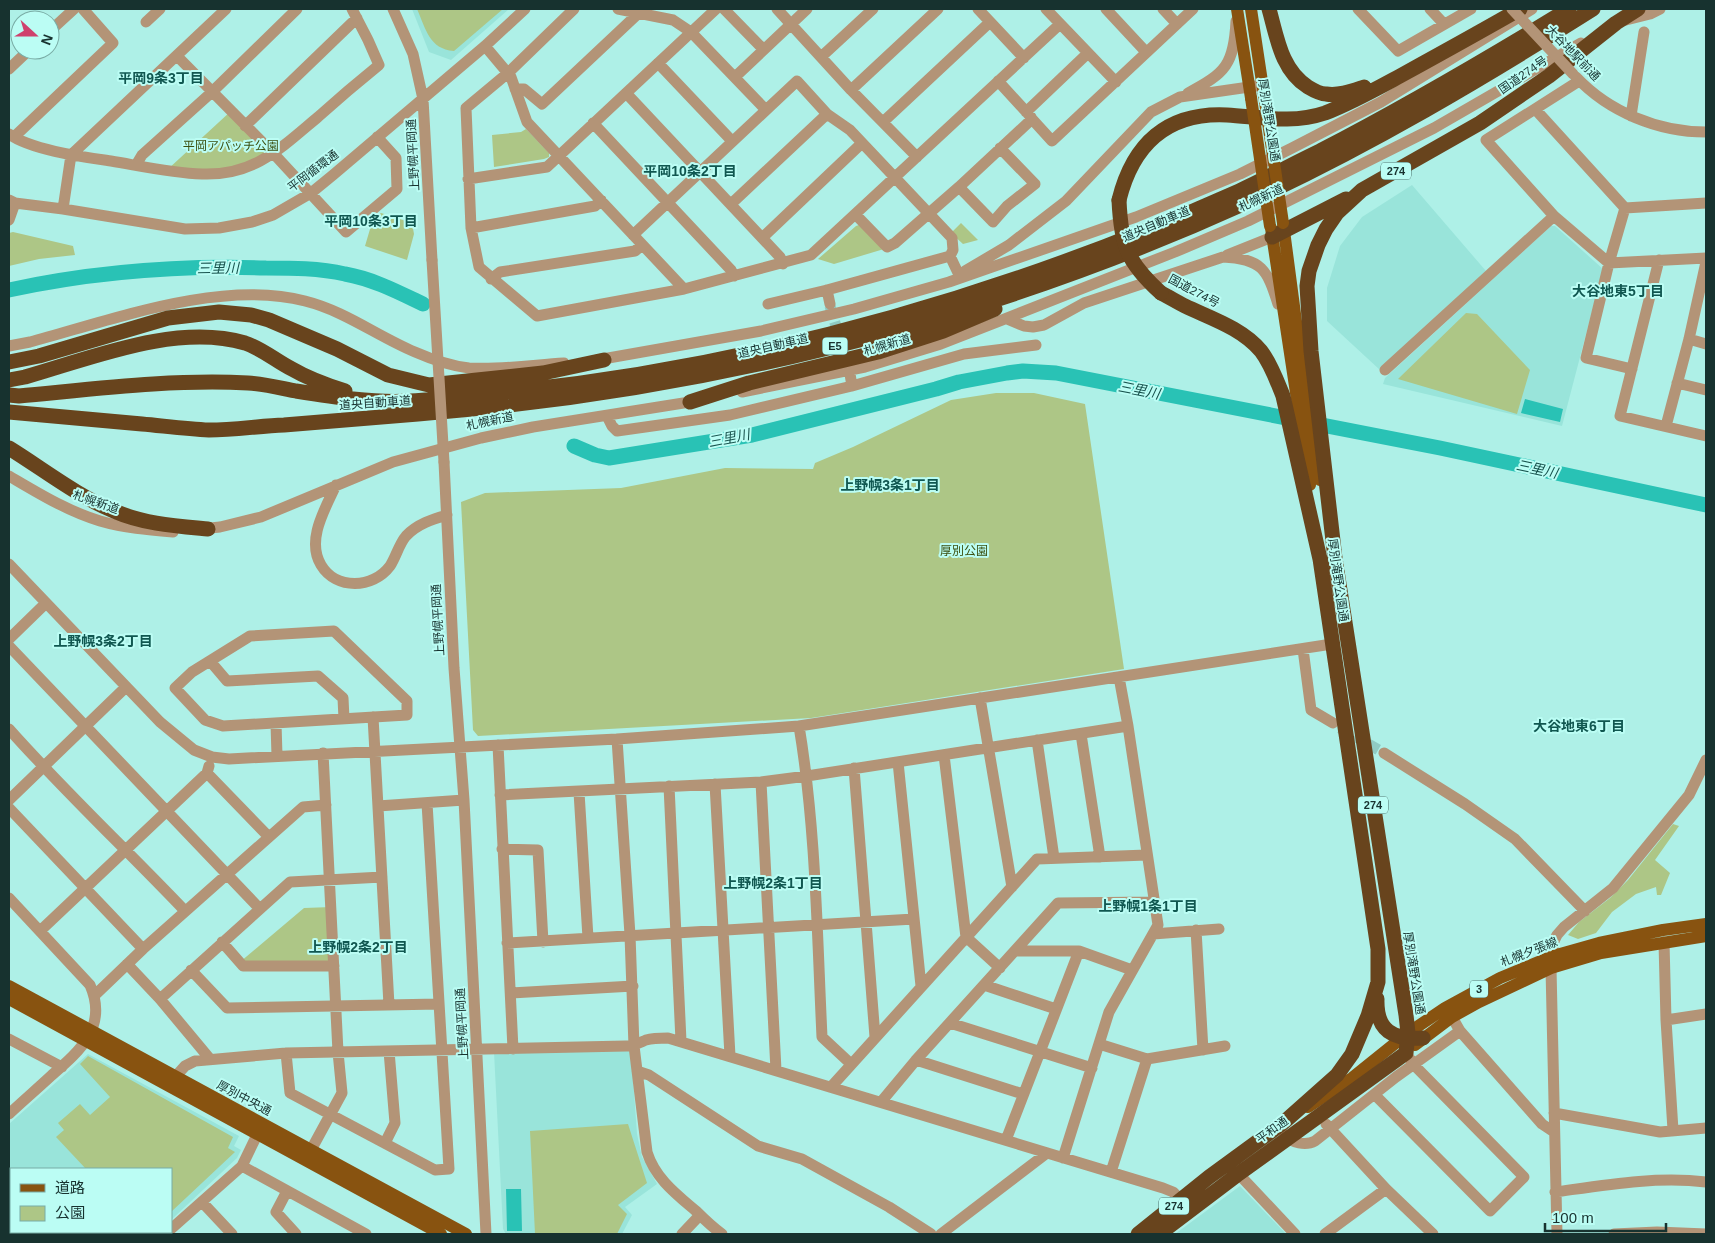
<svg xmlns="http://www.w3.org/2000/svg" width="1715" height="1243" font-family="Arial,'Noto Sans JP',sans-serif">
  <rect width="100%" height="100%" fill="#aef0e7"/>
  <path fill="#99e4da" d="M412 9H509L451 60 429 52Z
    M1412 185 1486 271 1380 370 1327 321V288L1340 246 1362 217Z
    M1551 226H1555L1603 269 1562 426 1383 384 1385 378Z
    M631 1050 637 1134 642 1157 657 1184 625 1207 632 1215 622 1234H506L503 1229 494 1052Z
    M88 1054 239 1136 234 1146 241 1150 237 1158 171 1220V1169H11V1210L9 1208V1124Z
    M1240 1186 1286 1234H1175Z
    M33 1232H159L156 1234H35Z"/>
  <path fill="#adc686" d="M417 9H503L454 51C429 49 426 29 417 9Z
    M231 111 274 154 227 172 167 170Z
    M526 129 549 153V157L544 159 494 167 492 135 521 132Z
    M381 213 412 223 414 234 407 260 365 246 373 219Z
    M961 223 978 240 963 244 951 233Z
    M859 225 884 249 834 264 818 259 856 226Z
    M13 232 73 246 75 255 39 259 9 266V233Z
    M1466 313 1477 314 1530 370 1517 414 1398 379Z
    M996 393H1034L1085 404 1124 669 811 718 478 736 473 730 461 502 485 493 621 488 725 468 813 469 815 463 853 447 951 400Z
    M1673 824 1679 826 1655 860 1670 873 1661 895H1657L1656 887 1636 894 1612 912 1596 933 1578 939 1568 935 1579 922 1610 898 1628 880Z
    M332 907 334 966 240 962 304 908Z
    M88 1056 233 1137 228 1148 235 1152 171 1212V1169H86L56 1137 64 1130 58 1123 80 1104 90 1115 110 1097 80 1064Z
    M628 1124 647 1183 618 1205 627 1214 617 1234H535L530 1131Z"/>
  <path fill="#29c2b5" d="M1525 399 1563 409 1560 422 1521 413Z
    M506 1189H521L522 1231H507Z"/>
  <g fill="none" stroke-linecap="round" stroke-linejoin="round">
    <path stroke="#29c2b5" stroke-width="15" d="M9 290C93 272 179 265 266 268 292 268 319 268 345 274 373 279 398 292 423 304
      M574 446 595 455 609 458 752 435 936 389 959 382 1007 373 1023 371 1056 373 1440 448 1706 505"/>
    <path stroke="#90cac2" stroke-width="11" stroke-dasharray="11 5.5" stroke-linecap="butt" d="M830 306 848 367
      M1340 728 1384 753"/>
    <path stroke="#b39477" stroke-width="11" d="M393 9 413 54 423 99 432 260
      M574 9 508 73 466 108 471 228 479 267 537 316 684 289
      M618 9 673 20 691 32 766 110
      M724 9 763 49
      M777 9 851 90 917 157
      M978 9 1024 58
      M1046 9 1116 82
      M1106 9 1146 52
      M1163 9 1177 24
      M1358 9 1398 51 1471 9
      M1430 9 1444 24
      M1626 20 1650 14 1660 9
      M146 22 160 9
      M50 31 74 9
      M485 46 511 77 527 122 684 289 811 255 1060 24
      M177 56 274 154 346 232 397 189 396 158 377 137
      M821 57 873 9
      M658 63 732 141
      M9 69 29 50
      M735 77 807 9
      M1576 77C1609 112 1658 132 1706 132
      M998 81 1031 117
      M1579 81 1486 140 1554 216 1609 263 1706 258
      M515 89H524L542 104 642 10
      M851 90 938 9
      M626 93 780 257 783 264
      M1188 93C1226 73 1234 64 1236 21
      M1535 109 1625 208 1706 203
      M1026 112 1088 53
      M1631 116 1644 32
      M883 122 990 22
      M593 123 731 270 734 276
      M245 126 357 18
      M9 134C31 150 84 157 111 161 141 166 172 173 202 174 254 176 281 148 318 117 338 99 358 82 379 65L368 40 352 9
      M14 137 113 43 83 9
      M136 165 142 155 212 92 297 9
      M468 179 547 167 716 9
      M959 187 993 222 1007 206 1035 184 1000 148
      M9 200 15 203 63 209 185 229 219 228 252 222 273 215 311 193 333 175 485 46 525 9
      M731 204 827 114
      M1625 208 1609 263 1586 358 1632 369
      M63 209 71 155 226 9
      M856 215 887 247 895 243 959 187 1032 119 1052 141 1193 9
      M9 220 15 203
      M471 228 595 206 601 200
      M633 235 797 81 827 114 850 130 952 238 953 250 950 256 959 275
      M762 238 862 143
      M1227 255 1272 237
      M1659 260 1620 416 1706 436
      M965 271 1009 245 1066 201 1151 112 1180 97 1263 85
      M491 279 500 272 635 251 642 245
      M827 290 830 304
      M768 304 827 290 950 256
      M1007 319 1024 326 1033 327 1044 325 1084 303 1223 257C1262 259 1267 269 1278 304
      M1689 339 1706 344
      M9 346 30 342C112 320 221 279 305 301 345 311 377 336 415 352 431 359 452 366 469 368 501 370 533 365 564 363
      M597 360 761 331 854 309 949 282 1136 217 1240 174 1292 148 1381 102 1532 9
      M1385 370 1554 216
      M1677 383 1706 390
      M852 386 964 354 1036 345
      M742 392 865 367 941 344 1175 252 1248 221 1434 128 1581 43
      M607 416 612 426 617 431 730 415 852 386 850 374
      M1666 426 1689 339 1706 262
      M444 462 454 668 464 800 486 1234
      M9 476C38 493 67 511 100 521 124 528 148 530 173 532
      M336 485C325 509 306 540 321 565 336 590 373 589 390 566 396 557 399 544 406 536 417 524 433 519 447 515
      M201 529 220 527 261 517 393 462 481 438 533 427 696 401
      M9 564 160 722 194 750 212 757 229 759 617 739 799 726 1332 644
      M334 631 407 701V715L223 726 205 720 175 688 192 672 250 636Z
      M9 639 46 603
      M9 646 260 909
      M1303 649 1311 710 1333 723
      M210 661 227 681 318 676 343 698 344 719
      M980 698 1012 887
      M373 717 389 1005
      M276 723 277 756
      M799 726C816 828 817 934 822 1037L851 1064
      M9 729C65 792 127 850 185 911
      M1081 734 1100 857
      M617 739 630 935 634 1046 647 1152C655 1178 676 1194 696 1211 704 1219 712 1227 722 1234
      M1037 740 1054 858
      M498 745 513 1049
      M1384 753 1465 804 1515 839 1585 911
      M944 755 966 937 1000 968
      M898 762 921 986
      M209 766 207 773 268 836
      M854 768 875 1037
      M761 782 776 1070
      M715 784 730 1056
      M669 786 681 1041
      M579 792 588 938
      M500 795 761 782 807 776 1128 726
      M9 800 126 687
      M378 806 464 800
      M9 808 143 949
      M502 849 538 850 543 942
      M9 898 90 985C108 1026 81 1050 52 1075 38 1088 23 1101 9 1114
      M1196 930 1203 1050
      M40 931 207 773
      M1153 934 1219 929
      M222 942 243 966H334
      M1664 942 1666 1020 1673 1130
      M507 943 914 919
      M1015 951H1079L1132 970
      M127 964 160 999 210 1059
      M191 970 227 1008 439 1004
      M984 985 1056 1009
      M511 993 633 986
      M95 995 143 949 303 807 326 805
      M160 999 290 882 382 877
      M1452 1017 1460 1031 1542 1124 1554 1132
      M1666 1020 1706 1014
      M950 1023 1092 1068
      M9 1039 62 1067
      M1099 1044 1147 1059 1225 1046
      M286 1053 290 1093 435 1170 449 1169 427 803
      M916 1060 1023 1094
      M637 1071 649 1075 758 1146 802 1159 889 1207 931 1234
      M176 1076 185 1066 195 1061 286 1053 626 1046C634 1046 639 1043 646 1040 653 1038 661 1038 668 1038L1163 1188 1173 1192 1186 1205
      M831 1087 1037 859 1147 855
      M1375 1095 1490 1211 1524 1177 1414 1065 1406 1053
      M881 1102 916 1060 1058 903 1154 902
      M1554 1113 1660 1132 1706 1128
      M1326 1124 1386 1189 1433 1234
      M1285 1135C1291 1143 1306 1146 1315 1141L1396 1077 1460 1031
      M1006 1140 1079 951
      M385 1143 395 1123 389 1051
      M311 1150 342 1093 338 1052 323 753
      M1063 1158 1109 1012 1158 925 1128 726 1119 677
      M242 1166 366 1234
      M1233 1168 1295 1234
      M1111 1172 1147 1059
      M287 1191 276 1212 296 1234
      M1555 1192C1605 1185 1656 1176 1706 1182
      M202 1202 232 1234
      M9 1227 11 1230
      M171 1229 242 1166 257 1135
      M682 1234 700 1215
      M941 1234 1047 1153
      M1325 1234 1386 1189
      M1557 1234 1551 968 1554 941 1557 935 1564 927 1613 888 1689 795 1706 760
      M1614 1234 1657 1232 1706 1234"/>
    <path stroke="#885310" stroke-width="12" d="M1237 9 1251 98
      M1251 9 1264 95
      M1283 223 1306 397 1320 480
      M1271 228 1310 485
      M9 986 466 1234
      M9 999 441 1234
      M1415 1045 1452 1017 1479 1002 1551 968 1601 953 1706 936
      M1308 1107 1352 1078 1408 1033 1445 1008 1500 978 1553 956 1599 943 1663 930 1706 924"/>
    <path stroke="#68441d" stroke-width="15" d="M1269 9C1277 37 1281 70 1308 87 1313 90 1320 94 1326 94 1339 96 1352 91 1364 87
      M1119 200C1133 144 1167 112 1227 115 1260 117 1293 124 1325 113 1351 103 1376 89 1400 76 1440 54 1480 32 1520 9
      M1272 237 1346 199
      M9 362 39 356 168 318 219 312 251 315 269 320 337 349 388 375 429 385 543 373 604 360
      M9 380 25 377C92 358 176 323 245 343 263 349 276 361 292 369 309 379 326 385 345 391
      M9 395 19 396C95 389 172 379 248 383 264 384 280 388 296 391 334 397 372 403 410 401 446 399 481 394 516 391 766 364 1010 293 1239 191 1267 178 1293 164 1320 151 1405 107 1487 59 1569 9
      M690 402 749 383 878 352 943 331 995 309
      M9 412C53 416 98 420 142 424 164 426 187 429 209 430 234 430 259 426 284 425 329 421 373 418 418 414 707 391 986 321 1250 201 1369 146 1482 79 1593 9
      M9 448C43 469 77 496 114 511 144 524 176 526 208 529
      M1377 999C1376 1031 1393 1040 1423 1038
      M1138 1234 1209 1177 1283 1123 1337 1075 1352 1054 1368 1016 1378 982V949L1320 559 1283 396C1277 381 1271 364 1261 351 1242 328 1210 318 1185 306 1177 302 1169 297 1161 293
      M1159 1234 1237 1175 1406 1053 1408 1033 1406 1015 1335 558 1311 351 1307 286 1309 271 1318 245 1326 229 1337 213 1362 190 1480 123 1549 76 1616 23 1638 9"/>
    <path stroke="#b39477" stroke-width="11" d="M1512 9 1573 74
      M432 260 444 462"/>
    <path stroke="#885310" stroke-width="12" d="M1264 95 1283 223
      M1251 98 1270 226"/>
    <path stroke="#68441d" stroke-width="15" d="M1119 200C1121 246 1127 262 1161 293"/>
  </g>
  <g text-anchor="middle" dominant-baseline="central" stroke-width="4" stroke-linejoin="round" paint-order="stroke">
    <g fill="#bbfdf4" stroke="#486f6a" stroke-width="1">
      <rect x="1381" y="162.5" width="30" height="17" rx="4"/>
      <rect x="822.5" y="337.5" width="25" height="17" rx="4"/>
      <rect x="1358" y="796.5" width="30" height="17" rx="4"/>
      <rect x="1470" y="980.5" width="18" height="17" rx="4"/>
      <rect x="1159" y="1197.5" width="30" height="17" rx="4"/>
    </g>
    <g font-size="11" font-weight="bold" fill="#17322f">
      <text x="1396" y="171">274</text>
      <text x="835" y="346">E5</text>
      <text x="1373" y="805">274</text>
      <text x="1479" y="989">3</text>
      <text x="1174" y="1206">274</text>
    </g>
    <g font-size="12" fill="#17322f" stroke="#bbfdf4">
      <text transform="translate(1573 53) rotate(46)">大谷地駅前通</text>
      <text transform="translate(1523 75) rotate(-35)">国道274号</text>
      <text transform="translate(1269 120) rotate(81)">厚別滝野公園通</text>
      <text transform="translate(413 155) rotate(-93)">上野幌平岡通</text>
      <text transform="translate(313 171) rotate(-37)">平岡循環通</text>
      <text transform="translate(1261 198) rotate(-25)">札幌新道</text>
      <text transform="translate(1156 224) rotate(-23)">道央自動車道</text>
      <text transform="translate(1194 291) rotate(28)">国道274号</text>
      <text transform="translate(887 345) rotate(-16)">札幌新道</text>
      <text transform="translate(773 346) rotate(-13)">道央自動車道</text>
      <text transform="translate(375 403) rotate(-4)">道央自動車道</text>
      <text transform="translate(490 421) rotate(-12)">札幌新道</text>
      <text transform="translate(96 502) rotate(19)">札幌新道</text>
      <text transform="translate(1338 580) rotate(82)">厚別滝野公園通</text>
      <text transform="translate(438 620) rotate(-93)">上野幌平岡通</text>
      <text transform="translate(1529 952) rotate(-21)">札幌夕張線</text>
      <text transform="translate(1414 973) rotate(81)">厚別滝野公園通</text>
      <text transform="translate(462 1024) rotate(-93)">上野幌平岡通</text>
      <text transform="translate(244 1098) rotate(28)">厚別中央通</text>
      <text transform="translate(1272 1130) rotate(-36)">平和通</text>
    </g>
    <g font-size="12" fill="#3b4f0f" stroke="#bbfdf4">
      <text x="231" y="146">平岡アパッチ公園</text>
      <text x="964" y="551">厚別公園</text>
    </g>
    <g font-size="14" font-weight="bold" fill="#105750" stroke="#bbfdf4">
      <text x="161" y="78">平岡9条3丁目</text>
      <text x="690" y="171">平岡10条2丁目</text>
      <text x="371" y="221">平岡10条3丁目</text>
      <text x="1618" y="291">大谷地東5丁目</text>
      <text x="890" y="485">上野幌3条1丁目</text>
      <text x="103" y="641">上野幌3条2丁目</text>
      <text x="1579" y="726">大谷地東6丁目</text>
      <text x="773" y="883">上野幌2条1丁目</text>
      <text x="1148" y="906">上野幌1条1丁目</text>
      <text x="358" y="947">上野幌2条2丁目</text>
    </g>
    <g font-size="14" font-style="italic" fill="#17524d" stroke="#bbfdf4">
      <text transform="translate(218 268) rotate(-1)">三里川</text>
      <text transform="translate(1139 390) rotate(11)">三里川</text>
      <text transform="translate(729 438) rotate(-11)">三里川</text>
      <text transform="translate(1537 469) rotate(12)">三里川</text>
    </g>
  </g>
  <rect width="1715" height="1243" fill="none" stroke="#17322f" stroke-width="20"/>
  <rect x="10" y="1168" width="162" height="65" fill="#bbfdf4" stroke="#79aca5"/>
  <rect x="20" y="1184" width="25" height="8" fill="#885310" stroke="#79aca5"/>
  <text x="55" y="1193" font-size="15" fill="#17322f">道路</text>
  <rect x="20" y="1206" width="25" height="15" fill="#adc686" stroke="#79aca5"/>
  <text x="55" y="1218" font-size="15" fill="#17322f">公園</text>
  <g transform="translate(35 35) rotate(111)"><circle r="24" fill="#bbfdf4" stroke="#79aca5"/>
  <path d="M0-4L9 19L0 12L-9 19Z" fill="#cf416d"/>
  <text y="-8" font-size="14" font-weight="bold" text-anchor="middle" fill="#17322f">N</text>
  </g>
  <path d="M1545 1223v8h121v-8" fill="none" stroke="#17322f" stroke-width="2.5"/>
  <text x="1552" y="1223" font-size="15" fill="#17322f" stroke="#bbfdf4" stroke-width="4" paint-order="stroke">100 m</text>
</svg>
